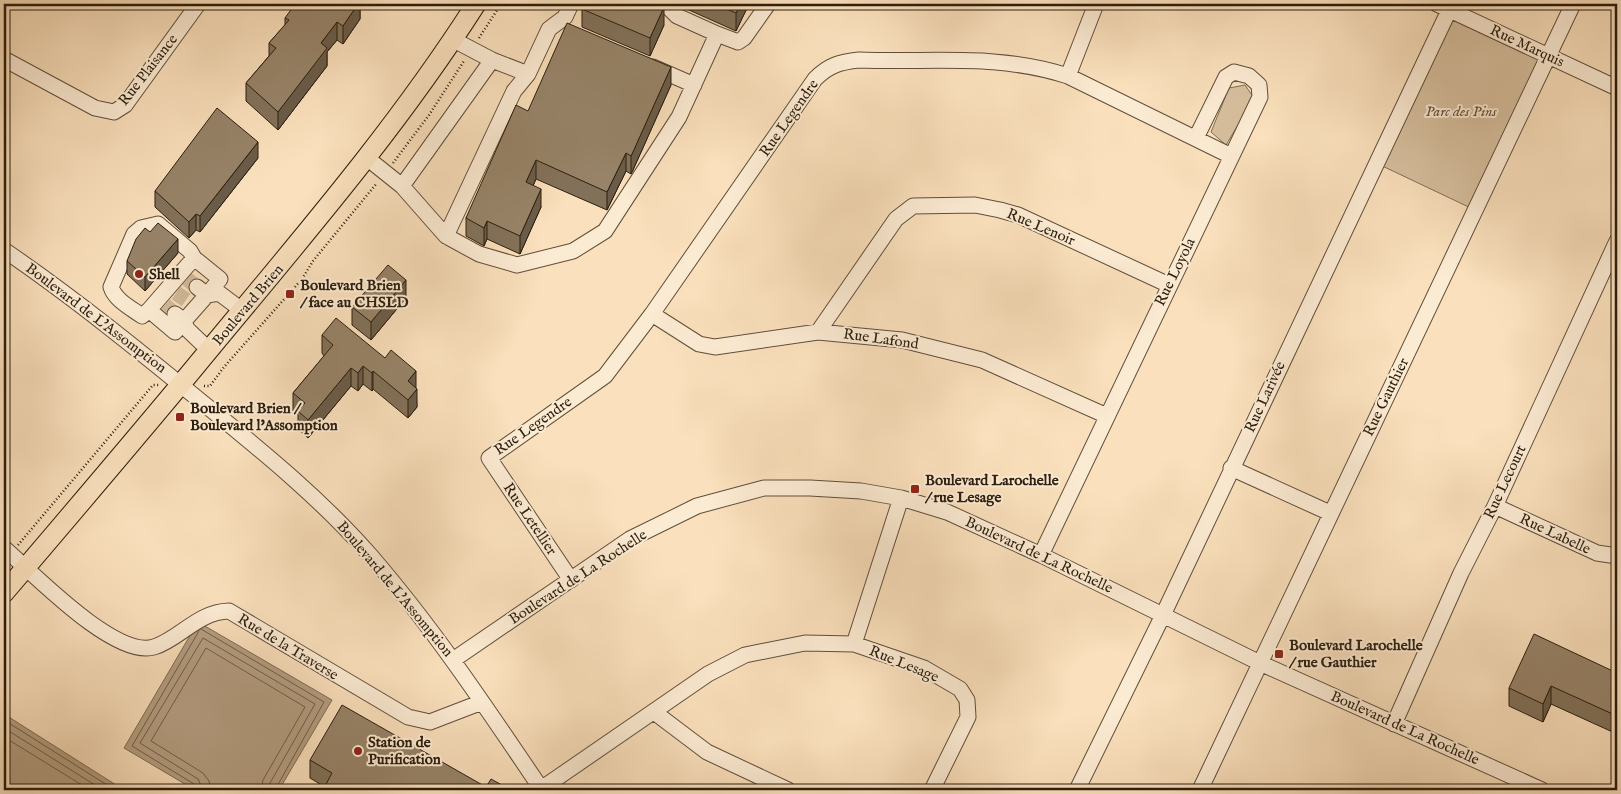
<svg xmlns="http://www.w3.org/2000/svg" width="1621" height="794" font-family="'IM FELL English',serif">
  <rect width="100%" height="100%" fill="#fae0bc"/>
  <filter id="stains"><feTurbulence type="fractalNoise" baseFrequency=".004" numOctaves="4"/><feColorMatrix values="0 0 0 0 .2 0 0 0 0 .09 0 0 0 0 .02 0 0 0 .5 -.17"/></filter>
  <radialGradient id="worn" r=".72"><stop offset=".6" stop-color="#630" stop-opacity="0"/><stop offset="1" stop-color="#630" stop-opacity=".3"/></radialGradient>
  <path fill="#d7bf9e" stroke="#826e56" d="M1449 10 1548 55 1475 210 1376 163Z
    M1245 85 1254 98 1226 145 1211 132 1229 88Z"/>
  <path fill="#b49e81" stroke="#7e6b53" d="M198 622 332 700 279 790H195L124 748Z
    M4 714 124 790H4Z"/>
  <g fill="none" stroke-linecap="round" stroke-linejoin="round">
    <path stroke="#705e48" stroke-width="1" d="M201 629 324 702 275 790
      M4 720 115 790
      M4 728 103 790
      M4 737 90 790
      M197 790 194 784 132 746 199 631
      M203 790 198 779 140 743 203 638 315 704 270 783 269 790
      M211 790 209 781 203 773 151 741 206 648 305 707 263 780 261 790"/>
    <path stroke="#d1b999" stroke-width="15" stroke-dasharray="15 8" stroke-linecap="butt" d="M187 279 197 287
      M176 293 186 300
      M165 305 175 314"/>
    <g stroke="#604e3a" stroke-width="17">
      <path id="minor" d="M1437 4 1617 88
        M717 34 738 42 744 38 768 4
        M452 39 492 60 528 74
        M4 59 95 108 114 112 125 105 198 4
        M653 67 694 85
        M1068 76 1096 4
        M367 158 402 186 446 236 514 91 528 74 549 29 565 17 571 4
        M402 186 492 60
        M446 236 479 254 517 265 573 251 605 231 679 117 717 34 677 16 665 4
        M4 250C73 297 138 350 203 403 262 451 320 498 371 556 434 629 488 710 542 790
        M149 310 142 316C131 308 115 300 111 287L134 234 141 228 158 224 190 251 194 258
        M175 314 184 321 175 332 149 310 194 258 220 279 207 295 197 287
        M652 314 699 344 715 347 818 332 902 340 982 360 1107 416
        M818 332 896 219 913 206 975 205 1000 210 1018 215 1169 285
        M209 350 187 329 184 321 207 295 219 293 243 311
        M1231 468 1330 513
        M1495 506 1597 553 1617 556
        M4 548C33 573 115 659 154 647 180 639 197 612 229 611L408 717 430 722 482 702
        M1041 555 1260 97 1259 85 1249 76 1234 72 1226 77 1196 138
        M571 580 489 458 605 376 652 314 815 79C829 65 840 62 859 60 932 63 997 53 1068 76L1231 156
        M854 644 901 498
        M453 660 630 539 697 506 764 488H810L861 491 901 498 947 512 1041 555 1260 663 1542 790
        M654 712 707 752 788 790
        M1394 724 1461 573 1495 506 1617 241
        M541 789 708 674 745 655 805 643 854 644 924 668 960 689 967 700 968 717 932 790
        M1077 790 1163 615 1452 4
        M1200 790 1573 4"/>
    </g>
    <g stroke="#2c1e0e" stroke-width="21">
      <path id="major" d="M4 593C68 518 132 443 195 367 293 248 393 134 476 4"/>
    </g>
    <path stroke="#2c1e0e" stroke-width="2.5" stroke-dasharray="1 2.5" stroke-linecap="butt" d="M479 38 501 4
      M393 163 429 115 464 61
      M204 386H210L224 367 302 279 313 261 377 183
      M18 545 153 385H159"/>
    <use href="#minor" stroke="#fcebd3" stroke-width="15"/>
    <use href="#major" stroke="#fae0bc" stroke-width="19"/>
  </g>
  <path fill="#827159" stroke="#2c1e0e" d="M360 4V19L343 44 337 40 327 52V66L278 130 246 101V83L269 56V43L285 25V18Z
    M678 4H749L736 31 680 6Z
    M582 9 664 25 650 56 582 27Z
    M671 85 633 170 631 174 626 171 607 210 536 179 533 186 541 207 520 254 487 239 484 246 466 236V218L528 111Z
    M258 158 200 232 196 230 189 238 155 207V191Z
    M178 253 145 291 127 274V261Z
    M406 298 371 340 352 325V307Z
    M322 335 416 388 417 407 408 418 373 389 372 391 363 384 358 391 351 386 308 438 298 429V415L293 411V393L324 356 322 353Z
    M1617 673V734L1551 704 1543 722 1509 706V688Z
    M310 760 486 787 511 790H324L325 787 310 778Z"/>
  <path fill="#6a5c49" stroke="#2c1e0e" d="M358 4H360V19L343 44V26Z
    M741 4H749L736 31V13Z
    M664 7V25L650 56V38Z
    M337 22V40L327 52V66L278 130V112L321 43Z
    M671 67V85L633 170 631 174V156Z
    M258 142V158L200 232V216Z
    M626 153V171L607 210V192Z
    M536 160V179L526 201V182Z
    M541 189V207L520 254V236Z
    M196 214V230L189 238V222Z
    M487 221V239L484 246V228Z
    M178 239V253L145 291V277Z
    M406 280V298L371 340V322Z
    M363 366V384L358 391V373Z
    M351 368V386L308 438V420Z
    M373 371V389L372 391V373Z
    M416 371V389L408 381Z
    M417 389V407L408 418V400Z
    M1551 686V704L1543 722V704Z"/>
  <path fill="#978368" stroke="#2c1e0e" d="M295 4H358L343 26 337 22 321 43 327 48 278 112 246 83 276 48 269 43 289 20 285 18Z
    M584 4H656L664 7 650 38 582 9Z
    M715 4H741L736 13Z
    M567 23 671 67 633 152 631 156 626 153 607 192 536 160 526 182 541 189 520 236 487 221 484 228 466 218 516 105 528 111Z
    M217 108 258 142 200 216 196 214 189 222 155 191Z
    M158 223 178 239 145 277 127 261 136 239 145 228 150 232Z
    M388 265 406 280 371 322 352 307Z
    M336 318 385 358 391 350 416 371 408 381 417 389 408 400 373 371 372 373 363 366 358 373 351 368 308 420 298 411 305 403 293 393 333 345 322 335Z
    M1534 634 1617 673V716L1551 686 1543 704 1509 688Z
    M342 705 486 787 491 779 511 790H328L324 788 332 773 310 760Z"/>
  <g fill="#8f2418" stroke="#fcebd3" stroke-width="2">
    <circle cx="139" cy="274" r="5"/>
    <rect x="285" y="289" width="10" height="10" rx="2.5"/>
    <rect x="175" y="412" width="10" height="10" rx="2.5"/>
    <rect x="910" y="484" width="10" height="10" rx="2.5"/>
    <rect x="1274" y="649" width="10" height="10" rx="2.5"/>
    <circle cx="358" cy="751" r="5"/>
  </g>
  <g text-anchor="middle" dominant-baseline="central" stroke-width="4" stroke-linejoin="round" paint-order="stroke">
    <g font-size="15" fill="#2c1e0e" stroke="#fcebd3">
      <text transform="translate(1527 46) rotate(25)">Rue Marquis</text>
      <text transform="translate(148 70) rotate(-52)">Rue Plaisance</text>
      <text transform="translate(789 118) rotate(-55)">Rue Legendre</text>
      <text transform="translate(1041 227) rotate(23)">Rue Lenoir</text>
      <text transform="translate(1175 272) rotate(-64)">Rue Loyola</text>
      <text transform="translate(248 305) rotate(-50)">Boulevard Brien</text>
      <text transform="translate(96 318) rotate(37)">Boulevard de L'Assomption</text>
      <text transform="translate(881 339) rotate(8)">Rue Lafond</text>
      <text transform="translate(1265 397) rotate(-65)">Rue Larivée</text>
      <text transform="translate(1386 397) rotate(-64)">Rue Gauthier</text>
      <text transform="translate(533 426) rotate(-35)">Rue Legendre</text>
      <text transform="translate(1505 482) rotate(-65)">Rue Lecourt</text>
      <text transform="translate(530 519) rotate(56)">Rue Letellier</text>
      <text transform="translate(1555 534) rotate(25)">Rue Labelle</text>
      <text transform="translate(1039 555) rotate(25)">Boulevard de La Rochelle</text>
      <text transform="translate(578 577) rotate(-33)">Boulevard de La Rochelle</text>
      <text transform="translate(395 589) rotate(50)">Boulevard de L'Assomption</text>
      <text transform="translate(288 647) rotate(31)">Rue de la Traverse</text>
      <text transform="translate(904 664) rotate(22)">Rue Lesage</text>
      <text transform="translate(1405 728) rotate(24)">Boulevard de La Rochelle</text>
    </g>
    <g font-size="15" font-style="italic" fill="#5f4e39" stroke="#fcebd3">
      <text x="1461" y="111">Parc des Pins</text>
    </g>
    <g font-size="15" font-weight="bold" fill="#2c1e0e" stroke="#fcebd3" text-anchor="start">
      <text x="149" y="274">Shell</text>
      <text x="300" y="285">Boulevard Brien<tspan x="300" dy="17">/ face au CHSLD</tspan></text>
      <text x="190" y="408">Boulevard Brien /<tspan x="190" dy="17">Boulevard l'Assomption</tspan></text>
      <text x="925" y="480">Boulevard Larochelle<tspan x="925" dy="17">/ rue Lesage</tspan></text>
      <text x="1289" y="645">Boulevard Larochelle<tspan x="1289" dy="17">/ rue Gauthier</tspan></text>
      <text x="368" y="742">Station de<tspan x="368" dy="17">Purification</tspan></text>
    </g>
  </g>
  <rect width="1621" height="794" fill="none" stroke="#fae0bc" stroke-width="20"/>
  <rect x="5" y="5" width="1611" height="784" fill="none" stroke="#2c1e0e" stroke-width="2.5"/>
  <rect x="10" y="10" width="1601" height="774" fill="none" stroke="#2c1e0e"/>
  <rect width="100%" height="100%" filter="url(#stains)"/>
  <rect width="100%" height="100%" fill="url(#worn)"/>
</svg>
